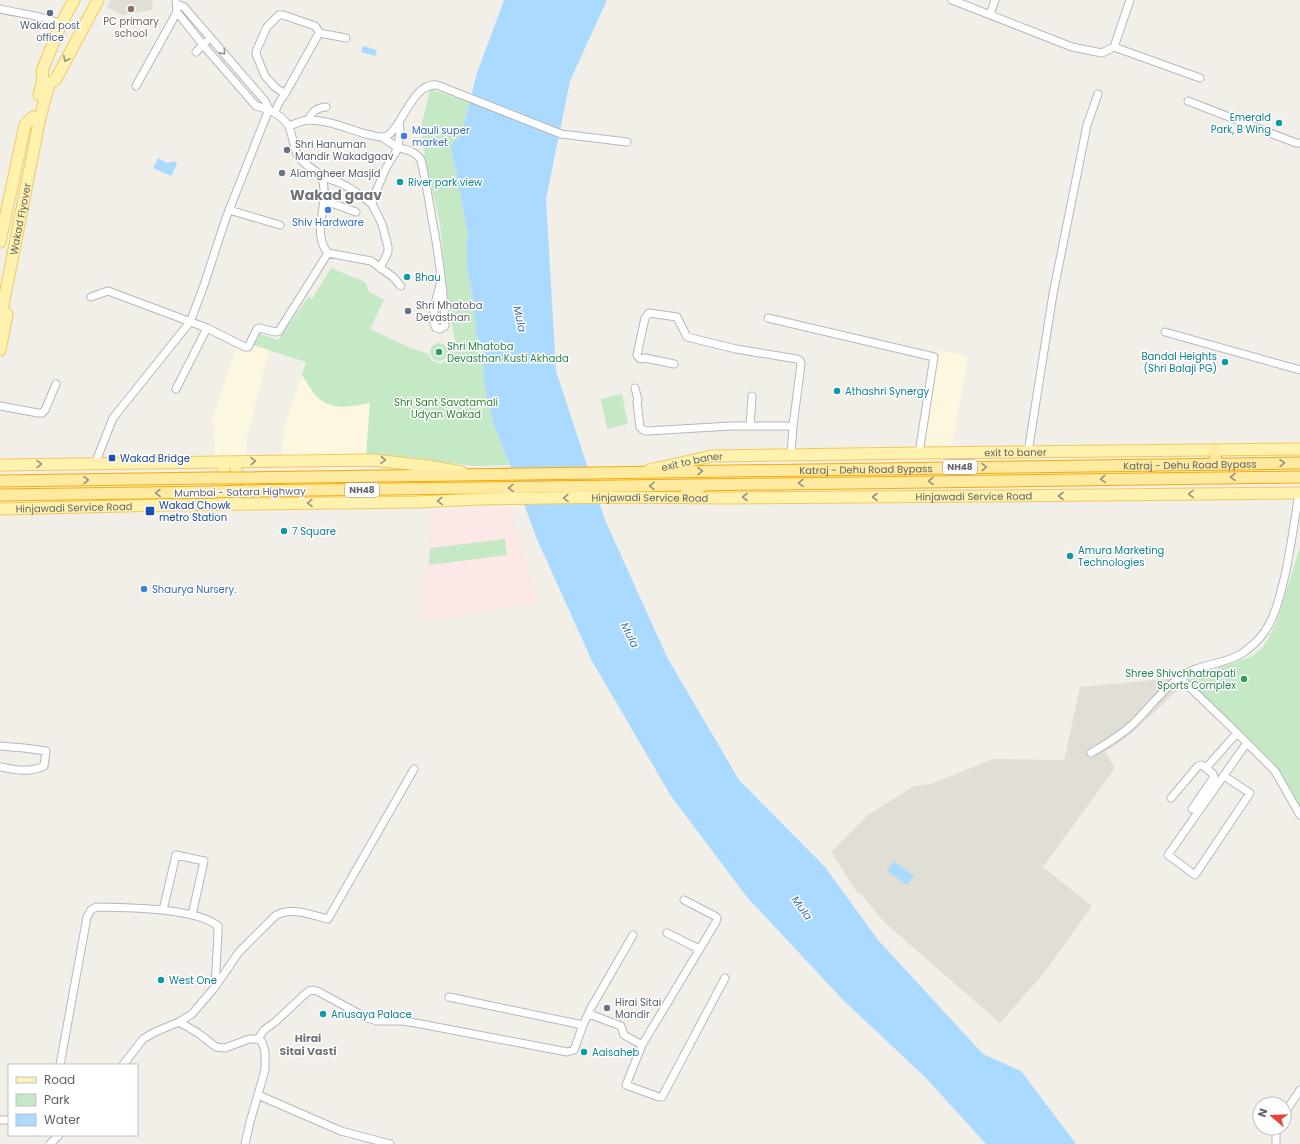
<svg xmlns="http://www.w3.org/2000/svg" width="1300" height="1144" font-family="Poppins,sans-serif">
  <rect width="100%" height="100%" fill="#f1efe8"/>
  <path fill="#fef7e0" d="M253 345 269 350 246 440V458H213L215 426 211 424 237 346 250 352Z
    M937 350 968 356 952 446H921Z
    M302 375 316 396 370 403 366 456H281L285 426Z"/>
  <path fill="#e1ded6" d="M111 0H153L152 10 122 15 107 7Z
    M1174 678 1181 687 1131 734 1105 752 1115 768 1043 867 1092 906 1044 973 1000 1023 884 922 860 893 858 894 831 852 868 815 914 786 931 784 993 759 1064 760 1080 687Z"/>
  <path fill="#fce8e6" d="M510 507 538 604 421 620 432 511Z"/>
  <path fill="#c5e8c5" d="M430 89 469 102 460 138 451 148 468 234 466 242 467 251V267L474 303 476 333 483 349 484 364 483 371 486 394 494 426 510 465 475 466 408 458 366 456 370 403C351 407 331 411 316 396 311 390 307 382 302 375L306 362 253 345 257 333 278 340 309 296 312 299 331 268 365 282 369 292 384 300 370 329 412 349 417 350 428 354C431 361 433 362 441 364L448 360 450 350 449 346 455 342 448 302 440 224 425 159 421 127Z
    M430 352a9 9 0 1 1 18 0a9 9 0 1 1-18 0Z
    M622 394 628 424 607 429 601 399Z
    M505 539 507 555 429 565 430 548Z
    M1300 547V811L1276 767 1268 758 1192 690 1184 687 1183 684 1186 679 1251 657 1262 648 1269 638 1278 618Z"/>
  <path fill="#aadaff" d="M504 0H607L570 81 546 199 556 371 605 520 667 657 739 780 825 867 878 940 983 1054 1021 1071 1076 1144H986L926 1078 842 999 747 897 671 796 592 661 536 537 510 465 494 426 486 394 483 371 484 364 483 349 476 333 474 303 467 267V251L466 242 468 234 451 148C452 142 454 140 460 138L477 73Z
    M363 46 377 50 375 56 361 52Z
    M158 158 167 163 175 161 177 164 171 176 153 168Z
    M894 861 914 876 907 885 887 871Z"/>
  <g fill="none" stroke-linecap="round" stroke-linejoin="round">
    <g stroke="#b5b8bc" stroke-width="9">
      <path id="minor" d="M952 0 1072 47 1102 53 1114 47 1130 0
        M176 2 177 12 203 45 256 106C268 109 283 115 289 127 293 136 293 147 298 156 304 167 320 169 323 182 329 205 311 233 328 253
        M0 9C20 14 42 15 61 24
        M990 15 995 0
        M319 33 346 38
        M1114 47 1200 78
        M196 52 206 42
        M136 86 177 12
        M1188 101 1296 143H1300
        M274 113 280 101 285 94 319 33 318 30 315 26 283 15H279L267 27 257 49 256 54 265 76 275 87 285 94
        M308 120C313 111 316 108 326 107
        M399 122 400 130 398 148C407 149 416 152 421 160 427 185 430 210 435 235 440 265 444 296 445 326L440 329 436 328C429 317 438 294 441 281
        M289 126C295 124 303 120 309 120 329 120 347 129 366 134 372 135 379 138 384 137 401 133 411 82 437 85L561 134 627 142
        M321 177C342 181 355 191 372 204
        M323 200 356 212
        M229 210 280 225
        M380 268 388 252V247L382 224 373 206 372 201 386 168 398 148 382 137
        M91 297 108 291 207 328 245 347H248L257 329 259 328 275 332 279 331 328 253 371 261 393 277 401 286
        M768 318 934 357 919 453
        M1165 332 1300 370
        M674 364 645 358 640 359 637 355 645 318 649 313 677 317 687 337 736 349 797 359 800 361 801 364 793 426 791 455
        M635 388 638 400 637 402 640 427 643 430 647 431 731 426H793
        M176 389 207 328
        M0 406 38 413H42L45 410 56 384
        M750 426 752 396
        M1028 452 1053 294 1087 125 1098 94
        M96 464 98 456 113 418 190 322 203 288 226 218 269 109 265 101 184 7 177 4
        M1179 677 1233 729 1275 771 1300 815
        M0 746 24 748 46 751 44 766C30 773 15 770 0 767
        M1091 753C1106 744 1122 735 1134 723 1149 708 1161 691 1179 678 1196 664 1223 665 1241 654 1249 649 1260 639 1265 631 1277 613 1281 591 1286 571 1291 545 1295 519 1299 493
        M1224 776 1250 793 1195 875 1168 855 1241 751 1247 743
        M1171 798 1198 766 1202 765 1206 768 1237 733
        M1192 809 1214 777 1213 774 1206 768
        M684 900 715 916 717 918 716 922 642 1045 626 1085 659 1097H662L725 978
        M163 910 176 855 204 861 192 915
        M667 933 699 949
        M449 997 583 1025
        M589 1014 621 1026 624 1035 642 1045
        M179 1022 198 1033 216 1047 225 1048 249 1039H258L262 1042 265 1052V1070L250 1122 245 1144
        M258 1039 264 1030 274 1023 304 995 309 991 314 990 319 992 367 1018 378 1021H403L421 1024 567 1052 574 1050 583 1025 591 1008 633 935
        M60 1065 87 917 91 910 96 907C126 908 195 907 218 926V933L215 987
        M123 1065 143 1039 155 1032 179 1022 192 1014 215 987 239 952 275 916C290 906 312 915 328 919L414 769
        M258 1095 341 1131 390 1144
        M1284 1114 1300 1090
        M0 1120H9
        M50 1144 59 1135
        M1276 1144V1128"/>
    </g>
    <g stroke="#f2c960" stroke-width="13">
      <g id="primary">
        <path d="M39 95 43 79 42 71 61 24 74 0"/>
        <path d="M0 242 25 125 33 117"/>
        <path id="s1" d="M0 321 40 117 49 85 56 79 98 0"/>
        <path d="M0 350 7 314"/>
        <path d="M0 465 373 460 427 466 462 472"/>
        <path id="s2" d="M649 470 712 456 919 453 1300 449"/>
        <path d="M223 501 224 462"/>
        <path d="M236 501V462"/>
        <path id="s3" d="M0 509 167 505 417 502 479 499 619 497 723 498 1104 495 1300 493"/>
      </g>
    </g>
    <g stroke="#f9ab00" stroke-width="13">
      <g id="trunk">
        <path d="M1215 450 1216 464"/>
        <path id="s4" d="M245 478 1300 463"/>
        <path d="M0 481 211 478"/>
        <path d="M244 491 1300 477"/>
        <path d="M0 495 211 492"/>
        <path d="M682 497 702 486"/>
      </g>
    </g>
    <use href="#minor" stroke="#fff" stroke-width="7"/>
    <use href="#primary" stroke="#fff2af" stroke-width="11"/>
    <use href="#trunk" stroke="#feeaa1" stroke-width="11"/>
    <g stroke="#f9ab00" stroke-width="13" stroke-linecap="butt">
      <path id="trunk-bridge" d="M211 478H245
        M211 492 244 491"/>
    </g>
    <use href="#trunk-bridge" stroke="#feeaa1" stroke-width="11"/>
  </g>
  <defs><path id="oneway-chevron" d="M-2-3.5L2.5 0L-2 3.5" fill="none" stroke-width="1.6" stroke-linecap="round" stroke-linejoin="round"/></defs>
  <use stroke="#979a9d" href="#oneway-chevron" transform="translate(223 52) rotate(48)"/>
  <g stroke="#979581">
    <use href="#oneway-chevron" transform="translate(66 59) rotate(117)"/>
    <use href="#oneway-chevron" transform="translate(383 460) rotate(4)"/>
    <use href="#oneway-chevron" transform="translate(253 461) rotate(-2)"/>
    <use href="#oneway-chevron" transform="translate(39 464) rotate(-1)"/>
    <use href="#oneway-chevron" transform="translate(1191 494) rotate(179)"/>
    <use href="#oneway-chevron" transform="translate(1061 496) rotate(180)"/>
    <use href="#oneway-chevron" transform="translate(745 497) rotate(180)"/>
    <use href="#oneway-chevron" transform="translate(875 497) rotate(180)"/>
    <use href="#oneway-chevron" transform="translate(566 498) rotate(179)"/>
    <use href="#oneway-chevron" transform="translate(440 501) rotate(177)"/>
    <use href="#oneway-chevron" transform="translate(310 503) rotate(179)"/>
  </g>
  <g stroke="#97927c">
    <use href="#oneway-chevron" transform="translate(1282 463) rotate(-1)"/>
    <use href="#oneway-chevron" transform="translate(984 467) rotate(-1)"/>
    <use href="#oneway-chevron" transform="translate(700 471) rotate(-1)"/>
    <use href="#oneway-chevron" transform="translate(1233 477) rotate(179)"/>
    <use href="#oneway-chevron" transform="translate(1103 479) rotate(179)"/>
    <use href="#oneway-chevron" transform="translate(86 480) rotate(-1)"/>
    <use href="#oneway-chevron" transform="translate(931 481) rotate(179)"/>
    <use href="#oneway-chevron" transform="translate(801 483) rotate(179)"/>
    <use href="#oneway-chevron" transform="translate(652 486) rotate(179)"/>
    <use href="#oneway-chevron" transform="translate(511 488) rotate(179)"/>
    <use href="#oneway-chevron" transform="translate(158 493) rotate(179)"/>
  </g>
  <circle fill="#8d6e63" stroke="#fff" stroke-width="1.5" cx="131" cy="9" r="4"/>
  <circle fill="#5c6f8a" stroke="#fff" stroke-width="1.5" cx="50" cy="13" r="4"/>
  <g fill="#0f9aa8" stroke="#fff" stroke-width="1.5">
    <circle cx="1279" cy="123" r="4"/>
    <circle cx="400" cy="182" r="4"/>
    <circle cx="407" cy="277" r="4"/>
    <circle cx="1225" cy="362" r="4"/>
    <circle cx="837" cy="391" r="4"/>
    <circle cx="284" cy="531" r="4"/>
    <circle cx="1070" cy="556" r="4"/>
    <circle cx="161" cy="980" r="4"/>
    <circle cx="323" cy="1014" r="4"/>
    <circle cx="584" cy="1052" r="4"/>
  </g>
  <g fill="#3f7fe0" stroke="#fff" stroke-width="1.5">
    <circle cx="404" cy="136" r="4"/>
    <circle cx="328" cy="210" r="4"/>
    <circle cx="144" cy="589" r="4"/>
  </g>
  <g fill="#6b7280" stroke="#fff" stroke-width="1.5">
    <circle cx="287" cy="150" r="4"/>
    <circle cx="282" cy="173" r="4"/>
    <circle cx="408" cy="311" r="4"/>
    <circle cx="607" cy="1008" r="4"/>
  </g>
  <g fill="#2e9e5b" stroke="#fff" stroke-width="1.5">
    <circle cx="439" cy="352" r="4"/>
    <circle cx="1244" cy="679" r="4"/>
  </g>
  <g fill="#1a4fb4" stroke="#fff" stroke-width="1.5">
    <rect x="108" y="454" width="8" height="8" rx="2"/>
    <rect x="145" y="506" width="10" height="10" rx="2"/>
  </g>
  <g text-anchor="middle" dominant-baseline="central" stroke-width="3" stroke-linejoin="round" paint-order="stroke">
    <g fill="#fff" stroke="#8f9295" stroke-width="1">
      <rect x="943" y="460" width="34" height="14" rx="3"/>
      <rect x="345" y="483" width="34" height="14" rx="3"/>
    </g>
    <g font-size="9" font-weight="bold" fill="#5f6368">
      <text x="960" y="467">NH48</text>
      <text x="362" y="490">NH48</text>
    </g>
    <g font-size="10" fill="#785e54" stroke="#fff">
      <text x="131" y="21">PC primary<tspan x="131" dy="12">school</tspan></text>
    </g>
    <g font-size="10" fill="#4e5e75" stroke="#fff">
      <text x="50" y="25">Wakad post<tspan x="50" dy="12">office</tspan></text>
    </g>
    <g font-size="10" fill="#0d838f" stroke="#fff" text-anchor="start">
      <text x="1271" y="117" text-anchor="end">Emerald<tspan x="1271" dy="12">Park, B Wing</tspan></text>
      <text x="408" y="182">River park view</text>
      <text x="415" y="277">Bhau</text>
      <text x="1217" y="356" text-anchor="end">Bandal Heights<tspan x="1217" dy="12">(Shri Balaji PG)</tspan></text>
      <text x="845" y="391">Athashri Synergy</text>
      <text x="292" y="531">7 Square</text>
      <text x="1078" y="550">Amura Marketing<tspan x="1078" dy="12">Technologies</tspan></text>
      <text x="169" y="980">West One</text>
      <text x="331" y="1014">Anusaya Palace</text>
      <text x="592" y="1052">Aaisaheb</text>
    </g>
    <g font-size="10" fill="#366cbe" stroke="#fff" text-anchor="start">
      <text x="412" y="130">Mauli super<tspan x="412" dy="12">market</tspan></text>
      <text x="328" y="222" text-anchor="middle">Shiv Hardware</text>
      <text x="152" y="589">Shaurya Nursery.</text>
    </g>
    <g font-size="10" fill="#5b616d" stroke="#fff" text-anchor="start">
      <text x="295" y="144">Shri Hanuman<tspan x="295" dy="12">Mandir Wakadgaav</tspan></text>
      <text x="290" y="173">Alamgheer Masjid</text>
      <text x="416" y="305">Shri Mhatoba<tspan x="416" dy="12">Devasthan</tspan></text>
      <text x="615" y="1002">Hirai Sitai<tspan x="615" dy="12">Mandir</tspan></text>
    </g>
    <g font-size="10" fill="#5f6368" stroke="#fff">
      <text stroke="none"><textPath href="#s1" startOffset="104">Wakad Flyover</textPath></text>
      <text stroke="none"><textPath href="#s2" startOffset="368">exit to baner</textPath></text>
      <text stroke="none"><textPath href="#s2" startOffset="44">exit to baner</textPath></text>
      <text stroke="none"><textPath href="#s4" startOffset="945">Katraj - Dehu Road Bypass</textPath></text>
      <text stroke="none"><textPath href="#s4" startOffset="621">Katraj - Dehu Road Bypass</textPath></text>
      <text transform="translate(240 492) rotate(-1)">Mumbai - Satara Highway</text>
      <text stroke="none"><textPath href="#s3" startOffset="974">Hinjawadi Service Road</textPath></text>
      <text stroke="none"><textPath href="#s3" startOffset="650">Hinjawadi Service Road</textPath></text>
      <text stroke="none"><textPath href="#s3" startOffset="74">Hinjawadi Service Road</textPath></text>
    </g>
    <g font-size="10" fill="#27864d" stroke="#fff" text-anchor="start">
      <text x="447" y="346">Shri Mhatoba<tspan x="447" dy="12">Devasthan Kusti Akhada</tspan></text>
      <text x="1236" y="673" text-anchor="end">Shree Shivchhatrapati<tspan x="1236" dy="12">Sports Complex</tspan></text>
    </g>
    <g font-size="10" fill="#348238" stroke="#fff">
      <text x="446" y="402">Shri Sant Savatamali<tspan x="446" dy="12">Udyan Wakad</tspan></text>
    </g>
    <g font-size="10" fill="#164399" stroke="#fff" text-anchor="start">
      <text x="120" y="458">Wakad Bridge</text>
      <text x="159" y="505">Wakad Chowk<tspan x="159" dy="12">metro Station</tspan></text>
    </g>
    <g font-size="11" font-style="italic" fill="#4174aa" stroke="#fff">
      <text transform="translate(520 319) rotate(78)">Mula</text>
      <text transform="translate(630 635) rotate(64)">Mula</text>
      <text transform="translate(802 908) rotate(54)">Mula</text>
    </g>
    <g font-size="11" font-weight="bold" fill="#70757a" stroke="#fff">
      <text x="308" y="1038">Hirai<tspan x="308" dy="13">Sitai Vasti</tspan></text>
    </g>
    <g font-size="14" font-weight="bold" fill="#70757a" stroke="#fff">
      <text x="336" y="195">Wakad gaav</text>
    </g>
  </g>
  <rect x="8" y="1064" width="130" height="72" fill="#ffffff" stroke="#bfc1c3"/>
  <rect x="16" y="1077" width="20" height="6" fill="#fff2af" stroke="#bfc1c3"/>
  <text x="44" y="1084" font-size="12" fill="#5f6368">Road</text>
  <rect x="16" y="1094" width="20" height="12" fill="#c5e8c5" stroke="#bfc1c3"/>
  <text x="44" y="1104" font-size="12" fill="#5f6368">Park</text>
  <rect x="16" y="1114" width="20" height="12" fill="#aadaff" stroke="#bfc1c3"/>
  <text x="44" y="1124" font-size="12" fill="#5f6368">Water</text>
  <g transform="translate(1272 1116) rotate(289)"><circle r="19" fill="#ffffff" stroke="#bfc1c3"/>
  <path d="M0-3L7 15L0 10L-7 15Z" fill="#ea4335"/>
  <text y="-6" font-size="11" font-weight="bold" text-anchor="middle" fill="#5f6368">N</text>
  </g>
</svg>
